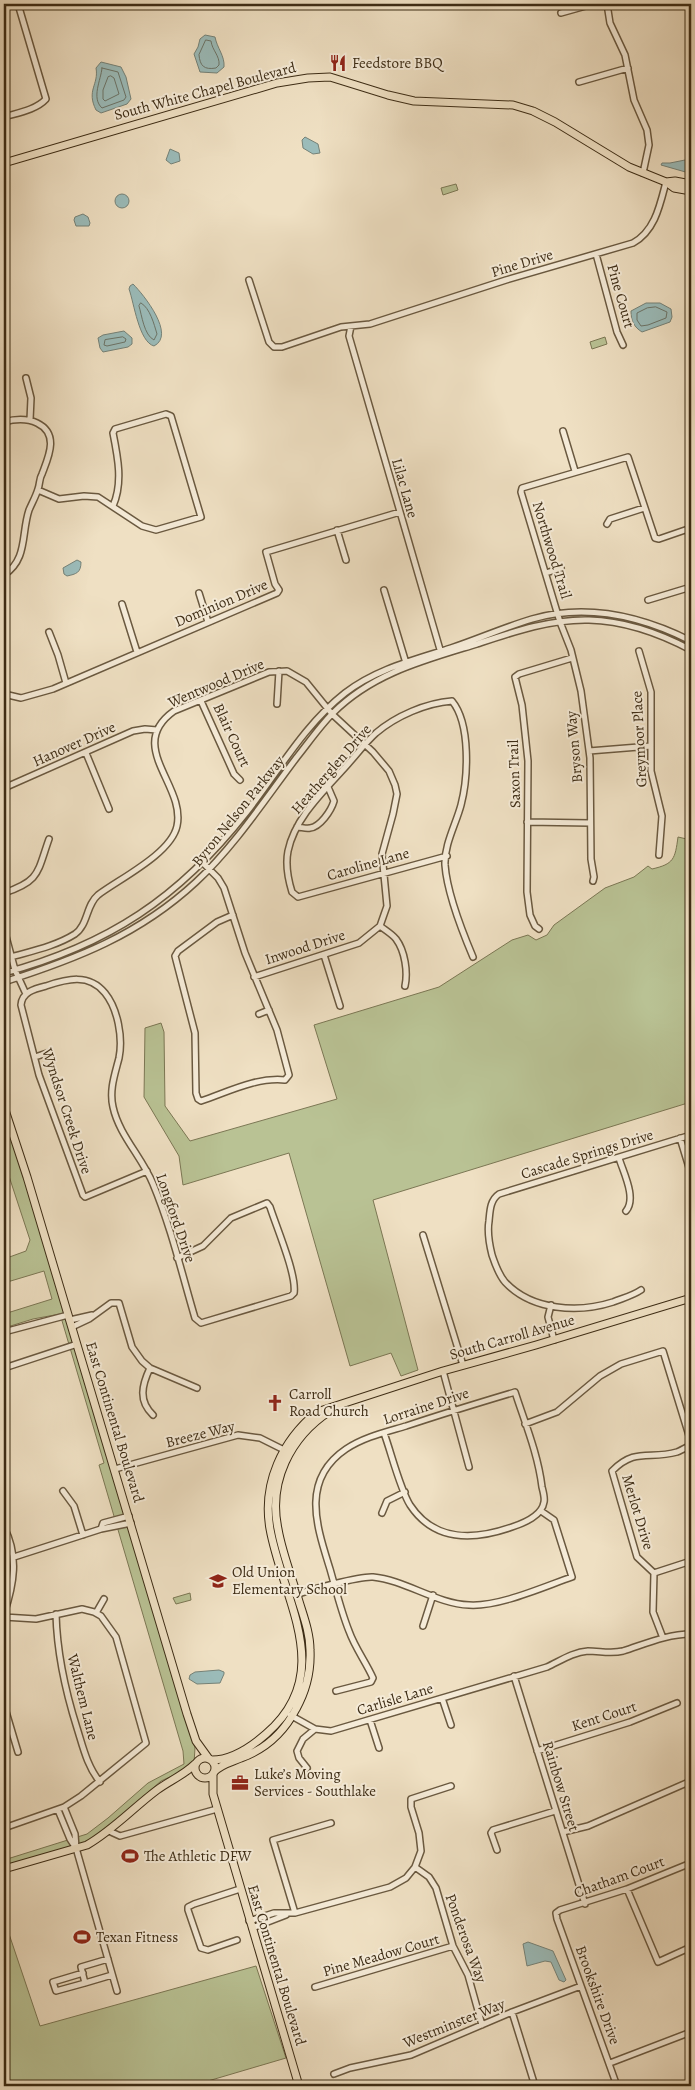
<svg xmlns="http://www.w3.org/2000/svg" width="695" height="2090" font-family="Alegreya,serif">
  <rect width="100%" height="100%" fill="#efe0c3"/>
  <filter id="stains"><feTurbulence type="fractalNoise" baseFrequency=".004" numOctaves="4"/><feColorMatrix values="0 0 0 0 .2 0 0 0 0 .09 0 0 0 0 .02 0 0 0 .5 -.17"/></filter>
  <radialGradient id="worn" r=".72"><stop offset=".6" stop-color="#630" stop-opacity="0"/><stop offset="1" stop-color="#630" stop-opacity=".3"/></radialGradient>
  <path fill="#b9c294" stroke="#7b7754" d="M456 184 458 190 443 195 441 188Z
    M605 337 607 344 592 349 590 342Z
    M678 837 691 840V1102L373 1200 418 1370 401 1376 391 1353 350 1366 289 1153 183 1185 179 1156 144 1097 145 1028 161 1023 164 1032 165 1106 190 1141 337 1099 314 1025 439 987 512 940 528 935 536 940 547 935 554 925 605 888 634 877 648 866 652 869C674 864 675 859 678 837Z
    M4 1117 18 1155 195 1748 194 1763 187 1769 161 1781 100 1834 87 1842 4 1866V1860L87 1834 108 1818 148 1783 184 1764 183 1751 99 1465 104 1463 60 1314 33 1319 4 1328V1314L52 1299 44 1271 4 1283V1259L26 1251 30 1240 4 1161Z
    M190 1593 191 1600 176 1604 173 1598Z
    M4 1919 40 2026 256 1966 286 2058 191 2086H4Z"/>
  <path fill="#9bbcba" stroke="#758278" d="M205 35 215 37C217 48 225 56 224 67L217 73 200 72 194 54 198 47 200 39Z
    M101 62 121 67 126 77 131 99 127 104 101 113 96 110C86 90 99 85 96 68Z
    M305 137 318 144 320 153 313 154 303 148 302 140Z
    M170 149 179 153 180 161 171 164 166 160Z
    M685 160 689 163 691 168 689 173 661 165 662 163H670Z
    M115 201a7 7 0 1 1 14 0a7 7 0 1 1-14 0Z
    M83 214 88 217 90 223 89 226H76L74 220 75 217Z
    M133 284C144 295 176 335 154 346 139 342 134 303 129 289L130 286Z
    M646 303H660L671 309 672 317 670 322 642 332C634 327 631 321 631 311Z
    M124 331 132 338V344L128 347 103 352 100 348 98 338 103 335Z
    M77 560 81 562C81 573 76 574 67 576L64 574 63 568Z
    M219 1670 224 1672V1674L220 1683 197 1684 189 1679 190 1675 195 1672Z
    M528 1942 553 1951 566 1980 564 1982 559 1980 551 1962 545 1961 527 1966 523 1944Z"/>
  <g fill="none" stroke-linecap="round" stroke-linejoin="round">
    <path stroke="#6c7468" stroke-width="1" d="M206 40 211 41C212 50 220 56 219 65L216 68C204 70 200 66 199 55Z
      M102 68 118 72 126 97 124 100 102 108C91 98 101 80 102 68Z
      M111 76 114 78 119 94 105 101 103 99V90L108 77Z
      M141 303C150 308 154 324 157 334L154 340C144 335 142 316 139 306Z
      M656 307 667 312 666 318 648 325 641 326 637 320V313L647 308Z
      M123 337 126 339 125 342 107 346 104 345 105 340Z"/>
    <path stroke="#758278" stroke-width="1" d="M456 4 457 6 472 4"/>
    <g stroke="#6a5940" stroke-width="8">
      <path id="minor" d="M607 4 610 23 625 55 634 100 647 130 649 145 643 173
        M561 13 593 4
        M579 82 628 68
        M4 117C17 113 36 110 46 99L18 4
        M596 254 617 332 623 345
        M249 280 269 342 274 347H282L341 327 370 324 506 280 633 243C655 231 660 205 666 182
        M351 326 349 336 441 653
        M26 378 31 398 30 420
        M4 422C15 419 26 418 37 423 60 434 48 458 42 474 39 479 40 484 38 489 36 496 32 503 29 510 21 534 28 559 4 575
        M563 431 575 471
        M38 490 59 499 84 496 98 497 142 526 156 530 201 517 171 416 166 414 115 429 113 433C118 458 123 483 113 506
        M607 524 610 519 644 508
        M337 530 346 560
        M546 573 561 568
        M384 590 406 663
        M199 593 208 622
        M648 600 691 587
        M122 604 137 652
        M49 632 58 655 66 683
        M639 651 651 692V771L662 816 659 855
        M4 694 21 698 53 689 277 593 279 590 275 584 266 552 400 512
        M201 701 234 774 240 780
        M277 704 279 671
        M589 751 651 746
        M86 753 109 809
        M4 788 133 731 145 729 157 730
        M527 822 590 823
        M297 827C301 827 306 829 310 828 320 827 331 811 334 801L328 787
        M447 856 298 897 292 892C288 879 285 866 288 851 295 817 325 790 348 764 357 754 366 742 376 733 396 716 426 703 452 701 471 724 468 778 461 805 456 824 444 845 445 865 447 892 462 931 473 957
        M203 863 218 878 224 888 245 953 277 1030 289 1075 285 1080C256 1077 228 1092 201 1101L198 1099 196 1093 195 1033 175 956 178 951 217 922 233 915
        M593 881 594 877 591 859 590 758 581 691 571 650 560 622 521 492 522 488 628 457 655 538 659 539 691 528
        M4 893C40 881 37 873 49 839
        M380 926C385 930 392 934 396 939 405 951 408 972 405 986
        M4 929 15 970 26 994
        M539 929 535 926 530 915 527 892 528 761 522 705 515 677 519 674 572 658
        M324 955 340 1006
        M11 957C32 951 56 946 75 934 88 925 86 905 98 895 119 879 171 854 177 826 186 785 125 746 174 711L269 672 287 671 306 682 332 714 373 752 389 771 395 785 397 794 393 814 382 854 387 906 380 926 359 943 254 977
        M4 973C108 945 179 898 246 813 278 772 304 725 345 693 376 669 414 660 451 648 478 639 505 627 532 619 587 603 641 616 691 641
        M4 982C76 959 139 935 196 882 234 847 266 798 297 757 309 742 320 726 333 713 373 673 425 660 477 644 513 632 550 619 589 620 626 621 659 633 691 650
        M259 1014 269 1010
        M35 1057 50 1052
        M680 1138 691 1174
        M619 1158C623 1172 637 1198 626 1211
        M147 1171 85 1197 83 1195 39 1075 21 1005C22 992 34 989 46 986 67 979 89 973 105 993 118 1009 123 1038 119 1058 115 1074 109 1090 113 1107 119 1135 142 1157 153 1184 171 1227 182 1274 195 1318L201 1323 291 1296 294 1293C297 1275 276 1226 270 1207L267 1203 231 1218 203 1246 177 1258
        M423 1235 463 1365
        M641 1290C632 1296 623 1298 613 1302 579 1313 532 1311 505 1282 499 1275 495 1264 492 1255 489 1243 487 1233 489 1221 490 1211 490 1200 499 1194L691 1135
        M551 1305 548 1317 554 1340
        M70 1320 92 1315
        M72 1327 89 1319 111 1303H119L132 1347 142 1361 150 1368 197 1388
        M4 1332 68 1315
        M4 1368 77 1344
        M150 1368C142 1385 138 1401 153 1415
        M443 1371 469 1467
        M525 1424 557 1412 600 1376 621 1364 663 1351 691 1442
        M115 1469 238 1435 260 1438 286 1451
        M63 1491 74 1506 83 1535
        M382 1513 387 1501 405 1492
        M4 1527C19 1556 14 1584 4 1614
        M101 1529 103 1523 129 1516
        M14 1557 101 1529 131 1523
        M654 1573 691 1561
        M295 1595C310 1590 359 1576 373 1577 405 1580 437 1604 469 1605 499 1607 543 1587 572 1577L554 1520 541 1511
        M96 1613 104 1599
        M56 1614C57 1654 65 1690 77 1728 83 1747 87 1766 100 1782
        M4 1617 36 1619 82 1609 94 1612 101 1616 116 1637 146 1743 81 1796 64 1807 4 1828
        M423 1626 433 1595
        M663 1638 653 1612 654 1573 637 1557 612 1471C636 1447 649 1460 677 1452 682 1450 687 1447 691 1445
        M514 1676 585 1904
        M336 1691 371 1682 373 1678C366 1662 355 1648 349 1631 341 1611 336 1590 330 1569 317 1527 300 1480 346 1449 364 1437 386 1432 406 1426 442 1414 478 1403 515 1392 525 1423 538 1454 542 1487 543 1491 545 1498 544 1502 542 1516 524 1523 512 1527 475 1540 435 1543 410 1505 400 1489 391 1452 384 1433
        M442 1698 451 1725
        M4 1705 18 1752
        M290 1715 315 1729 331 1731 547 1667C560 1661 573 1652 588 1651 600 1651 611 1654 623 1651 645 1644 667 1634 691 1634
        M370 1720 379 1748
        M537 1751 630 1722 677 1703
        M307 1768 299 1758 297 1751 303 1739 315 1729
        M64 1807 75 1834 76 1848 117 1991
        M58 1810 70 1839 76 1848
        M109 1831 120 1836 217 1809
        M563 1832 588 1826 691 1781
        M497 1850 491 1833 493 1830 555 1811
        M415 1867 429 1877 436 1888 453 1946 468 1975 482 2025
        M627 1889 658 1962 691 1947
        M295 1913 273 1840 331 1823
        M249 1921 274 1913H295L390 1887 406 1878 415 1867 421 1851 419 1833 411 1807V1799L451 1786
        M252 1928 286 1915
        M237 1940 208 1950 201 1948 188 1910V1907L194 1904 240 1889
        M108 1959 81 1967 85 1983 112 1975
        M83 1973 53 1982 56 1991 85 1983
        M315 1987 453 1946
        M512 2012 535 2086
        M610 2063 691 2032
        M334 2074 350 2068 411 2055 512 2012 581 1986
        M617 2086 557 1919 556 1913 560 1910 627 1889 691 1863"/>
    </g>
    <g stroke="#3d2c15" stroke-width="9">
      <path id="major" d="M4 163 277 83 308 78 330 77 388 95 414 101 513 105 533 111 555 122 629 167 666 182 674 188 691 191
        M666 182 675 181 691 184
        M4 1107 27 1177 187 1714 196 1741 209 1759
        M195 1768a10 10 0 1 1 20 0a10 10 0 1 1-20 0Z
        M212 1760C232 1760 251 1747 266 1734 337 1673 283 1601 270 1529 262 1483 282 1441 317 1412L443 1371 536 1345 691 1298
        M214 1772C221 1764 232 1762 241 1758 266 1749 284 1732 296 1709 306 1691 311 1670 310 1650 310 1632 303 1615 298 1598 291 1575 282 1552 278 1529 268 1482 290 1437 330 1411
        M213 1775V1794L299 2086
        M4 1869 87 1845C113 1830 133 1808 157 1790 169 1781 184 1775 195 1764"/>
    </g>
    <use href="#minor" stroke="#f5ebd8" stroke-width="5"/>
    <use href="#major" stroke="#efe0c3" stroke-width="7"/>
  </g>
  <defs>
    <g id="restaurant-bare" transform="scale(1.35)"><path d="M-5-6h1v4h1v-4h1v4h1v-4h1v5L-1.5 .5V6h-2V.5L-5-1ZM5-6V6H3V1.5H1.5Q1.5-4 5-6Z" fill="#8f2418" stroke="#f5ebd8" stroke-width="2.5" paint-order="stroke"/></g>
    <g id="church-bare" transform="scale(1.35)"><path d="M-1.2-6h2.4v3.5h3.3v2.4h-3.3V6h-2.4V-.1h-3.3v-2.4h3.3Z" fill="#8f2418" stroke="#f5ebd8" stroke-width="2.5" paint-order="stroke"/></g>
    <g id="school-bare" transform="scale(1.35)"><path d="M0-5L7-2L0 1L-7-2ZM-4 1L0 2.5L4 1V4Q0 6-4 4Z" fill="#8f2418" stroke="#f5ebd8" stroke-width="2.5" paint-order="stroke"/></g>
    <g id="office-bare" transform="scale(1.35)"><path d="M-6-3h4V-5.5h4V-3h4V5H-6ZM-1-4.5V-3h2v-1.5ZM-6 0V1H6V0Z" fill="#8f2418" stroke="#f5ebd8" stroke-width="2.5" paint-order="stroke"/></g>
    <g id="stadium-bare" transform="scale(1.35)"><path d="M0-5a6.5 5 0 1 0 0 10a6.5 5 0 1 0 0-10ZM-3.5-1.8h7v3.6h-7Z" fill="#8f2418" stroke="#f5ebd8" stroke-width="2.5" paint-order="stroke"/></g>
  </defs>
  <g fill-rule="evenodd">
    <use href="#restaurant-bare" x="338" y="63"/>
    <use href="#church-bare" x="275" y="1403"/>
    <use href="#school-bare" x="218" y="1581"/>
    <use href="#office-bare" x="240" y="1783"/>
    <use href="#stadium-bare" x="130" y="1856"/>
    <use href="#stadium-bare" x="82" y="1937"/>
  </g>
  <g text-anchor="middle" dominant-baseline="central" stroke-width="4" stroke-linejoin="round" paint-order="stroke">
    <g font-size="15" fill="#3d2c15" stroke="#f5ebd8" text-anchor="start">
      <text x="352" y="63">Feedstore BBQ</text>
      <text x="289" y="1394">Carroll<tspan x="289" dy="17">Road Church</tspan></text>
      <text x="232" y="1572">Old Union<tspan x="232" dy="17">Elementary School</tspan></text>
      <text x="254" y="1774">Luke’s Moving<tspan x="254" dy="17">Services - Southlake</tspan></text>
      <text x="144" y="1856">The Athletic DFW</text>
      <text x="96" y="1937">Texan Fitness</text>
    </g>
    <g font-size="15" fill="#3d2c15" stroke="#f5ebd8">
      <text transform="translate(205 91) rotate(-15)">South White Chapel Boulevard</text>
      <text transform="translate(522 263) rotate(-17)">Pine Drive</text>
      <text transform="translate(621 296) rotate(74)">Pine Court</text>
      <text transform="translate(405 488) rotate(74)">Lilac Lane</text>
      <text transform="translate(552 550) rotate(73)">Northwood Trail</text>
      <text transform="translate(221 603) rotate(-23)">Dominion Drive</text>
      <text transform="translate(216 683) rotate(-23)">Wentwood Drive</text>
      <text transform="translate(232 735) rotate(65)">Blair Court</text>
      <text transform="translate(639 739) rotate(-93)">Greymoor Place</text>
      <text transform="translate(74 744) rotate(-24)">Hanover Drive</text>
      <text transform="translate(574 747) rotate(-95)">Bryson Way</text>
      <text transform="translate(331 769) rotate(-49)">Heatherglen Drive</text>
      <text transform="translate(514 774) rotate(-92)">Saxon Trail</text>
      <text transform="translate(238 811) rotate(-51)">Byron Nelson Parkway</text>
      <text transform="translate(368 864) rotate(-16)">Caroline Lane</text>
      <text transform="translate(305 947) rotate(-18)">Inwood Drive</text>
      <text transform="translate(67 1111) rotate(72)">Wyndsor Creek Drive</text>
      <text transform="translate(587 1154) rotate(-17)">Cascade Springs Drive</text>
      <text transform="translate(176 1218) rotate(71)">Longford Drive</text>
      <text transform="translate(512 1337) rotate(-16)">South Carroll Avenue</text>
      <text transform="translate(426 1406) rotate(-18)">Lorraine Drive</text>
      <text transform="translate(115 1422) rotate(73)">East Continental Boulevard</text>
      <text transform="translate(200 1434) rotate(-14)">Breeze Way</text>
      <text transform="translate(638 1512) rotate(73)">Merlot Drive</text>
      <text transform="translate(83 1697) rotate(76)">Walthem Lane</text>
      <text transform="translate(395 1699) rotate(-17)">Carlisle Lane</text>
      <text transform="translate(604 1716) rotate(-18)">Kent Court</text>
      <text transform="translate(561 1786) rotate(73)">Rainbow Street</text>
      <text transform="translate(619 1877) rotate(-20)">Chatham Court</text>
      <text transform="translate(466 1938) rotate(70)">Ponderosa Way</text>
      <text transform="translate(381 1955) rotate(-16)">Pine Meadow Court</text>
      <text transform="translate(277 1965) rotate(73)">East Continental Boulevard</text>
      <text transform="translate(598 1995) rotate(70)">Brookshire Drive</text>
      <text transform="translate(454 2023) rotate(-22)">Westminster Way</text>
    </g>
  </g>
  <rect width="695" height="2090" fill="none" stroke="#efe0c3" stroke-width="20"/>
  <rect x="5" y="5" width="685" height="2080" fill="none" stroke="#3d2c15" stroke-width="2.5"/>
  <rect x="10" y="10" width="675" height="2070" fill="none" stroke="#3d2c15"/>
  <rect width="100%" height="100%" filter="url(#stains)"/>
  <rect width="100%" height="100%" fill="url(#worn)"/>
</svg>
